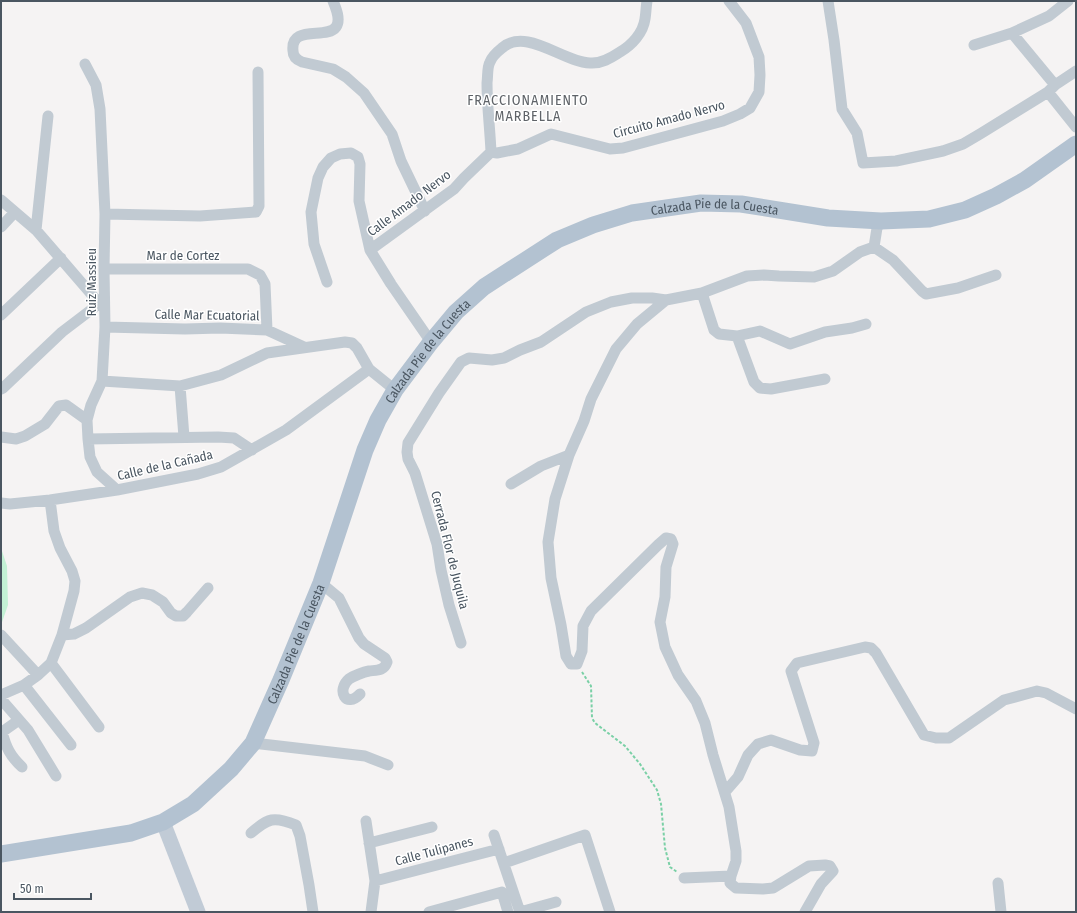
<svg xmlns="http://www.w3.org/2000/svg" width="1077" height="913" font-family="'Fira Sans Condensed',sans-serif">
  <rect width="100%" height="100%" fill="#f5f3f3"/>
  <path fill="#c3f1d5" d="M1 548 7 566 8 605 1 625Z"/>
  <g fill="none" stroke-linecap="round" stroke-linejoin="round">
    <path stroke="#7ad0a6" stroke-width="2" stroke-dasharray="3 2" stroke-linecap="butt" d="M582 672 591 686 592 718 595 723 625 746 640 764 657 790 661 804 665 848 670 867 677 872"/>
    <path stroke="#c1cad2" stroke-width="11" d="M333 1C336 8 341 20 336 27 327 40 290 24 293 51 293 57 297 60 302 62L333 69 346 77 364 93 392 134 401 161 425 211
      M828 1 834 40 842 109 857 133 863 163 896 161 943 151 963 144 980 134 1048 92 1055 85 1076 71
      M1012 33 1055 85
      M974 45 1012 33 1049 16 1068 1
      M85 64 96 85 100 109 105 214 104 269 105 327 102 381 91 405 87 420 88 439 90 457 97 472 117 490
      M1048 92 1076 127
      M491 152 497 153 518 149 551 134 610 149 623 148 723 121 740 114 750 108 759 92 760 75 759 57 746 23 729 1
      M491 152C490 129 487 106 487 83 488 76 487 67 490 62 492 56 497 52 502 48 526 27 563 62 590 63 601 64 611 58 620 52 632 45 643 33 645 19 646 13 646 7 647 1
      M1 200 36 230 99 303
      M105 214 200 216 256 212 259 206 258 72
      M1 227 15 212
      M36 230 48 116
      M874 247 893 260 922 291 926 294 958 288 996 275
      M874 247 877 228 881 221
      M370 250 454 189 464 178 491 152
      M104 269H248L260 275 265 284 267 330
      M327 282 314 244 311 212 318 178 323 167 331 158 340 154 351 153 358 157 360 164 359 201 370 250 391 284 431 342
      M702 293 714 330 719 334 737 336 760 331 790 344 825 332 852 328 866 324
      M666 300 637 324 616 349 591 399 584 421 569 455 555 499 548 542 551 578 561 625 566 656 571 664H577L582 651 583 626 591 611 658 545 666 538 671 539 673 544 666 567 665 597 660 622 665 647 678 675 696 701 705 723 713 755 729 807 736 851V861L731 876 684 878
      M1 315 61 258
      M105 327 185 329 220 328 267 330 304 347
      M737 336 754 382 760 388 771 389 825 379
      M102 381 180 386 221 375 267 353 345 342 352 343 357 348 369 369
      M180 386 184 437
      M1 389 3 388 62 332 104 300
      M1 437 16 439 25 436 45 424 59 406 66 405 87 420
      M88 439 218 437 234 438 252 450
      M511 484 541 466 569 455
      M1 503 10 504 50 500 117 490 198 474 221 467 286 430 369 369 395 390
      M321 583 339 598 359 638 364 644 385 658 387 662C384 671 377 670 369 671 364 672 353 676 349 679 336 690 346 709 360 694
      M1 635 38 675
      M62 635 74 634 86 628 130 597 142 593 152 595 163 602 171 613 176 616H183L187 612 208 588
      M461 643 449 605 441 570 437 544 415 473 408 459 407 452 408 443 439 393 461 362 469 358 492 360 504 358 520 350 541 342 586 312 611 302 632 298H652L666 300 702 293 747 276 764 275 779 276 814 277 833 271 860 252 874 247
      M51 663 99 727
      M24 685 71 745
      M1 695 24 685 38 675 51 663 62 635 74 591 75 581 72 571 60 548 54 531 50 500
      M1 699 28 730 56 776
      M19 720 2 732C6 747 10 756 22 767
      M253 743 365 756 388 765
      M725 792 738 777 748 755 758 744 771 740 800 750 812 751 814 743 791 671 797 663 865 647 871 648 876 653 924 735 936 738H949L1004 700 1037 691 1046 693 1076 709
      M366 821 375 881 371 912
      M251 833C268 818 274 816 296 825L300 836 309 885 313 912
      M494 835 520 912
      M369 843 432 827
      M504 863 585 835 610 912
      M731 876 730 883 736 888 763 889 773 888 809 866 825 865 830 866 833 871 821 884 805 912
      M375 881 499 849
      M998 883 1001 912
      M429 912 502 892 508 912
      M520 912 556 902"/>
    <path stroke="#c1cbd6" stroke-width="15" d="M163 822 198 912"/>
    <path stroke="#b3c2d1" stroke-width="17" id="s1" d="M1 854 131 833 163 822 193 804 231 769 253 743 281 680 321 583 365 450 378 420 395 390 431 342 456 312 484 287 515 267 557 240 593 225 632 213 701 203 741 204 828 218 881 221 929 219 965 210 996 196 1025 180 1076 144"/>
  </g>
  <g text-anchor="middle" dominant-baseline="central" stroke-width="3" stroke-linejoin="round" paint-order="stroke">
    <g font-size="13" fill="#4a5661" stroke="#fff">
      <text transform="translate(669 119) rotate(-15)">Circuito Amado Nervo</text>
      <text transform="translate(409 203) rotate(-37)">Calle Amado Nervo</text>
      <text stroke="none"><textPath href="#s1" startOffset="1054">Calzada Pie de la Cuesta</textPath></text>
      <text x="183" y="255">Mar de Cortez</text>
      <text transform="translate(91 282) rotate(-90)">Ruiz Massieu</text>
      <text transform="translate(207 315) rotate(1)">Calle Mar Ecuatorial</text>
      <text stroke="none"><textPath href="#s1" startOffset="718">Calzada Pie de la Cuesta</textPath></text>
      <text transform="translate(165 465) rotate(-13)">Calle de la Cañada</text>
      <text transform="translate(450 550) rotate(76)">Cerrada Flor de Juquila</text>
      <text stroke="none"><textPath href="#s1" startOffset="394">Calzada Pie de la Cuesta</textPath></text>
      <text transform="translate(434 851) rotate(-15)">Calle Tulipanes</text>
    </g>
    <g font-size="14" letter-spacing="1" fill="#5f6368" stroke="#fff">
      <text x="528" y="100">FRACCIONAMIENTO<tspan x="528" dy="16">MARBELLA</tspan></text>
    </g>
  </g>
  <rect width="1077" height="913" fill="none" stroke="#4a5661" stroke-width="4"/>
  <path d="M14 893v6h77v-6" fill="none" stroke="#4a5661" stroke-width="2"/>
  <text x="20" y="893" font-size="12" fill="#4a5661" stroke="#ffffff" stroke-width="3" paint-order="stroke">50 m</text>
</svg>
